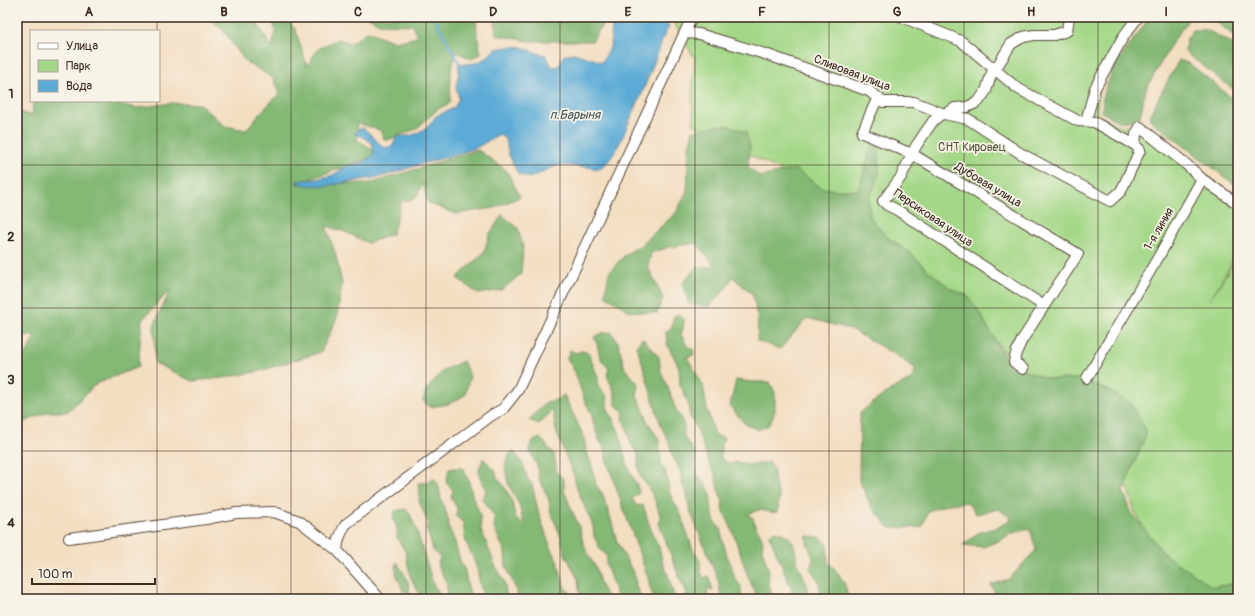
<svg xmlns="http://www.w3.org/2000/svg" width="1255" height="616" font-family="Pangolin,sans-serif">
  <rect width="100%" height="100%" fill="#f7f3e8"/>
  <filter id="ink" filterUnits="userSpaceOnUse"><feTurbulence type="fractalNoise" baseFrequency=".025" numOctaves="2"/><feDisplacementMap in="SourceGraphic" scale="8" xChannelSelector="R" yChannelSelector="G"/><feConvolveMatrix kernelMatrix="1 2 1 2 8 2 1 2 1" color-interpolation-filters="sRGB"/></filter>
  <filter id="wash" filterUnits="userSpaceOnUse"><feTurbulence type="fractalNoise" baseFrequency=".012" numOctaves="4" result="noise"/><feDisplacementMap in="SourceGraphic" scale="16" xChannelSelector="R" yChannelSelector="G"/><feGaussianBlur stdDeviation="0.9" result="paint"/><feColorMatrix in="noise" values="0 0 0 0 0 0 0 0 0 0 0 0 0 0 0 0 0 1.4 0 .05"/><feComposite in="paint" operator="in"/></filter>
  <g filter="url(#wash)">
    <rect width="100%" height="100%" fill="#f3dec1"/>
    <path fill="#a4d888" stroke="#708153" d="M671 17H1145L1123 45 1099 89 1097 114 1121 127 1143 123 1238 201V251L1210 300 1238 255V590L1206 594 1168 571 1135 512 1123 473 1030 384 987 329 835 201 780 170 726 143 694 124 692 94 695 59Z"/>
    <path fill="#83b874" stroke="#5f7149" d="M208 17H253L272 48 276 31 271 17H285L295 29 307 66 318 49 338 39 351 43 368 31 395 42 417 37 413 25 381 24 368 17H476L477 34 481 54 471 59 457 52 451 70 450 103 438 109 416 129 385 141 380 130 357 123V140L366 145 377 155 296 184 372 183 478 150 507 171 520 197 494 208 456 214 428 203 423 184 415 199 402 201 392 234 368 243 343 231 326 226 336 256 342 284 337 318 321 352 260 371 223 378 192 381 155 363 154 325 171 289 142 320 138 367 96 384 67 412H48L24 422 22 412H17V355H26L35 336 17 335V111L32 116 33 101H104L136 108 172 103 200 104 225 126 246 130 260 113 279 94 273 78 246 62 221 28Z
      M495 17H604L603 24 592 41H529L496 35Z
      M1150 17H1190L1172 43 1146 89 1140 117C1122 125 1117 121 1102 112L1103 95 1115 65Z
      M1210 17H1238V39Z
      M1193 30H1207L1238 47V93L1185 52 1186 40Z
      M1179 60 1190 64 1238 103V187L1150 120 1151 112Z
      M720 125 731 126 746 132 750 147 748 167 760 177 795 169 822 188 836 190H858L873 143 879 149V174L869 199 870 217 887 237 909 252 930 272 950 288 968 296 981 315 1010 366 1050 379H1079L1107 390 1132 404 1147 432 1123 491 1132 513 1165 555 1213 587 1238 583V599H998L991 585 1009 579 1036 550 1030 529 1012 533 1001 540 983 547 963 545 978 533 998 527 1012 519 999 509 976 514 967 502 949 504 928 511 922 527 890 528 872 508 859 480 860 413C876 400 891 388 911 380L916 369 894 354 850 329 807 318 780 349 757 341 758 321 753 295 733 277 720 296 709 307 689 304 682 284 696 267H715L697 243 669 247 651 253 648 267 663 298 657 313 629 311 605 295 609 272 626 254 641 245 676 213 687 191 689 146 693 131Z
      M502 215 518 228 523 247 521 274 502 290 478 294 457 278 484 252 489 235Z
      M679 314 684 320 683 329 681 334 687 346 693 349 694 355 687 357 703 385 707 409 715 435 724 438 721 444V459L730 464 735 462C747 466 757 465 769 462L774 470V479L779 496 778 512C764 514 762 505 748 515L753 518 755 526 760 533 763 541 762 549 769 571 768 583 774 599H758L749 579 731 527 722 508 723 502 718 489 715 473 710 466 697 429 690 417 688 404 683 390 680 386 679 367 667 344 666 332 671 328 674 316Z
      M611 332 618 342 625 369 638 383 637 396 646 415V419L659 440 661 465 665 469 670 494 681 515 693 550 700 561V571L704 578 709 576 713 591 707 589 708 599H685L687 592 681 582 659 523 660 515 655 500 647 485 641 478 638 465V454L630 443 628 431 623 420 624 412 615 404V394L607 375 609 368C596 358 601 350 594 337L602 333Z
      M642 338 659 357 661 372 668 387 675 408 681 418 684 427V437L696 455C692 475 703 477 710 492 712 496 710 501 711 505 712 516 714 523 722 530V539L727 556 731 564 735 579 741 586V599H725L721 595 718 580 689 508 687 494 682 483 680 470 672 455 669 442 661 426 637 346Z
      M570 350 577 353 580 351 588 352 598 377V385L607 397V407L619 432 625 458 630 472 637 485 639 493 632 499 637 506 643 505 652 533 659 547 662 561 668 575 675 599H655L651 591 648 578 606 459V451L598 438 591 413 584 399 575 372 567 358Z
      M463 361 470 376 465 395 449 404 430 407 423 401 426 390 444 370Z
      M736 380 752 382H770L775 393V411L769 425 758 430 744 423 730 406Z
      M564 395 584 437 586 450 591 463 596 485 602 493 611 519 617 542 635 576 636 586 642 599H618L606 564 607 556 600 549 594 536 593 526 577 489 574 476 556 431 553 410 539 424 529 420 546 402 556 400Z
      M540 438 554 454 557 473 564 479V491L579 527 583 542 588 555 596 568 600 583 608 599H583L579 591 578 579 565 554 561 537 550 510 549 500 538 476V467L529 450 533 441Z
      M513 450 523 464 527 478 532 485 539 514 549 543 557 560 565 588 573 595 574 599H518L517 592 506 566 505 552 494 528 495 518 487 505 482 499 486 491C484 484 478 477 479 470 479 465 483 463 483 458L495 470 497 478 504 486 512 501 515 516 524 525 519 505 508 483 505 468 507 458Z
      M456 468H463L469 482 473 498 480 514 481 530 495 565 504 581 507 599H484C480 588 479 577 476 566 471 550 463 543 464 524L456 516 457 508 451 498 453 490 446 483 449 469Z
      M433 478 438 484 441 499 447 515 449 528 455 542 460 561 465 571 467 584 472 599H448L447 596V584L437 564 440 558 432 549 430 539 426 528 428 523 419 501 420 491 418 483H427Z
      M406 509 410 514 417 531 433 584 438 591 439 599H422L411 578 405 551 397 538V528L393 518 395 511Z
      M773 531C796 535 793 544 798 564 800 570 804 576 806 582 808 588 808 594 812 599H793L791 588 769 535Z
      M807 536 820 537 827 543 828 562C840 574 846 582 848 599H823L821 596 819 581 811 570 813 558 807 543Z
      M397 562C403 574 410 578 409 593L403 591C399 577 394 577 397 562Z"/>
    <path fill="#5cabd6" stroke="#4c6a7a" d="M613 17H664L669 27 665 33C654 63 643 93 629 122 622 138 615 158 600 169L588 167 559 165 529 178 518 174 509 155 505 139 499 134 478 147 459 154 425 163 384 176 326 186 304 185 296 181 317 179 333 175 347 166 363 162 374 154 372 143 361 136 355 135 357 130 364 128 384 148 393 146 396 137 413 135 427 128 436 116 454 108 459 98 456 87 459 72V63C475 66 485 61 495 49 504 47 513 46 521 47 530 49 536 54 546 55L552 67 559 66 564 55 574 53 602 62 610 48Z"/>
    <g fill="none" stroke-linecap="round" stroke-linejoin="round">
      <path stroke="#5cabd6" stroke-width="2.5" d="M434 17 459 63"/>
    </g>
  </g>
  <g filter="url(#ink)">
    <g fill="none" stroke-linecap="round" stroke-linejoin="round">
      <g stroke="#574536" stroke-width="12">
        <path id="minor" d="M685 33 699 34 768 55 869 91 883 102H914L944 114 968 119 1020 153 1110 201 1121 191 1140 150 1135 145 1094 122 1078 121 1017 88 961 41 902 17
          M878 97 862 133 912 154 1078 254 1044 306
          M1086 121 1095 88 1123 37 1138 17
          M1202 179 1238 204
          M1023 369 1014 362 1016 353 1022 340 1044 306 897 210 887 205 883 201 901 177 916 146 933 121 940 115 949 112 955 108 967 107 978 102 986 91 993 69 998 65 1011 44 1023 37 1034 35H1054L1067 31 1069 17
          M1087 378 1159 256 1202 179 1187 165 1140 127 1136 134 1135 145
          M69 538 206 519 236 513 274 512 299 521 337 550 380 599
          M337 550C338 540 340 533 346 524L492 415 503 409 518 390 692 17"/>
      </g>
      <use href="#minor" stroke="#fff" stroke-width="10"/>
    </g>
  </g>
  <path fill="none" stroke="#3b2a1e" stroke-width="1" stroke-opacity="0.55" d="M157 17V31M291 17V599M426 17V599M560 17V599M695 17V599M829 17V599M964 17V599M1098 17V599M157 101V599M17 165H1238M17 308H1238M17 451H1238"/>
  <g text-anchor="middle" dominant-baseline="central" stroke-width="3.5" stroke-linejoin="round" paint-order="stroke">
    <g font-size="12" fill="#3b2a1e" stroke="#f7f3e8">
      <text transform="translate(852 73) rotate(21)">Сливовая улица</text>
      <text transform="translate(988 185) rotate(31)">Дубовая улица</text>
      <text transform="translate(933 218) rotate(34)">Персиковая улица</text>
      <text transform="translate(1159 229) rotate(-60)">1-я линия</text>
    </g>
    <g font-size="12" fill="#555638" stroke="#f7f3e8">
      <text x="972" y="147">СНТ Кировец</text>
    </g>
    <g font-size="13" font-style="italic" fill="#47575e" stroke="#f7f3e8">
      <text x="575" y="115">п.Барыня</text>
    </g>
  </g>
  <rect width="1255" height="616" fill="none" stroke="#f7f3e8" stroke-width="44"/>
  <rect x="30" y="30" width="130" height="72" fill="#f7f3e8" stroke="#aca397"/>
  <rect x="38" y="43" width="20" height="6" fill="#ffffff" stroke="#aca397"/>
  <text x="66" y="50" font-size="12" fill="#3b2a1e">Улица</text>
  <rect x="38" y="60" width="20" height="12" fill="#a4d888" stroke="#aca397"/>
  <text x="66" y="70" font-size="12" fill="#3b2a1e">Парк</text>
  <rect x="38" y="80" width="20" height="12" fill="#5cabd6" stroke="#aca397"/>
  <text x="66" y="90" font-size="12" fill="#3b2a1e">Вода</text>
  <path d="M32 578v6h123v-6" fill="none" stroke="#3b2a1e" stroke-width="2"/>
  <text x="38" y="578" font-size="12" fill="#3b2a1e" stroke="#f7f3e8" stroke-width="3" paint-order="stroke">100 m</text>
  <rect x="22" y="22" width="1211" height="572" fill="none" stroke="#3b2a1e" stroke-width="1.5"/>
  <g font-size="13" text-anchor="middle" font-weight="bold" fill="#3b2a1e">
    <text x="89" y="16">A</text>
    <text x="224" y="16">B</text>
    <text x="358" y="16">C</text>
    <text x="493" y="16">D</text>
    <text x="628" y="16">E</text>
    <text x="762" y="16">F</text>
    <text x="897" y="16">G</text>
    <text x="1031" y="16">H</text>
    <text x="1166" y="16">I</text>
    <text x="11" y="98">1</text>
    <text x="11" y="241">2</text>
    <text x="11" y="384">3</text>
    <text x="11" y="527">4</text>
  </g>
</svg>
